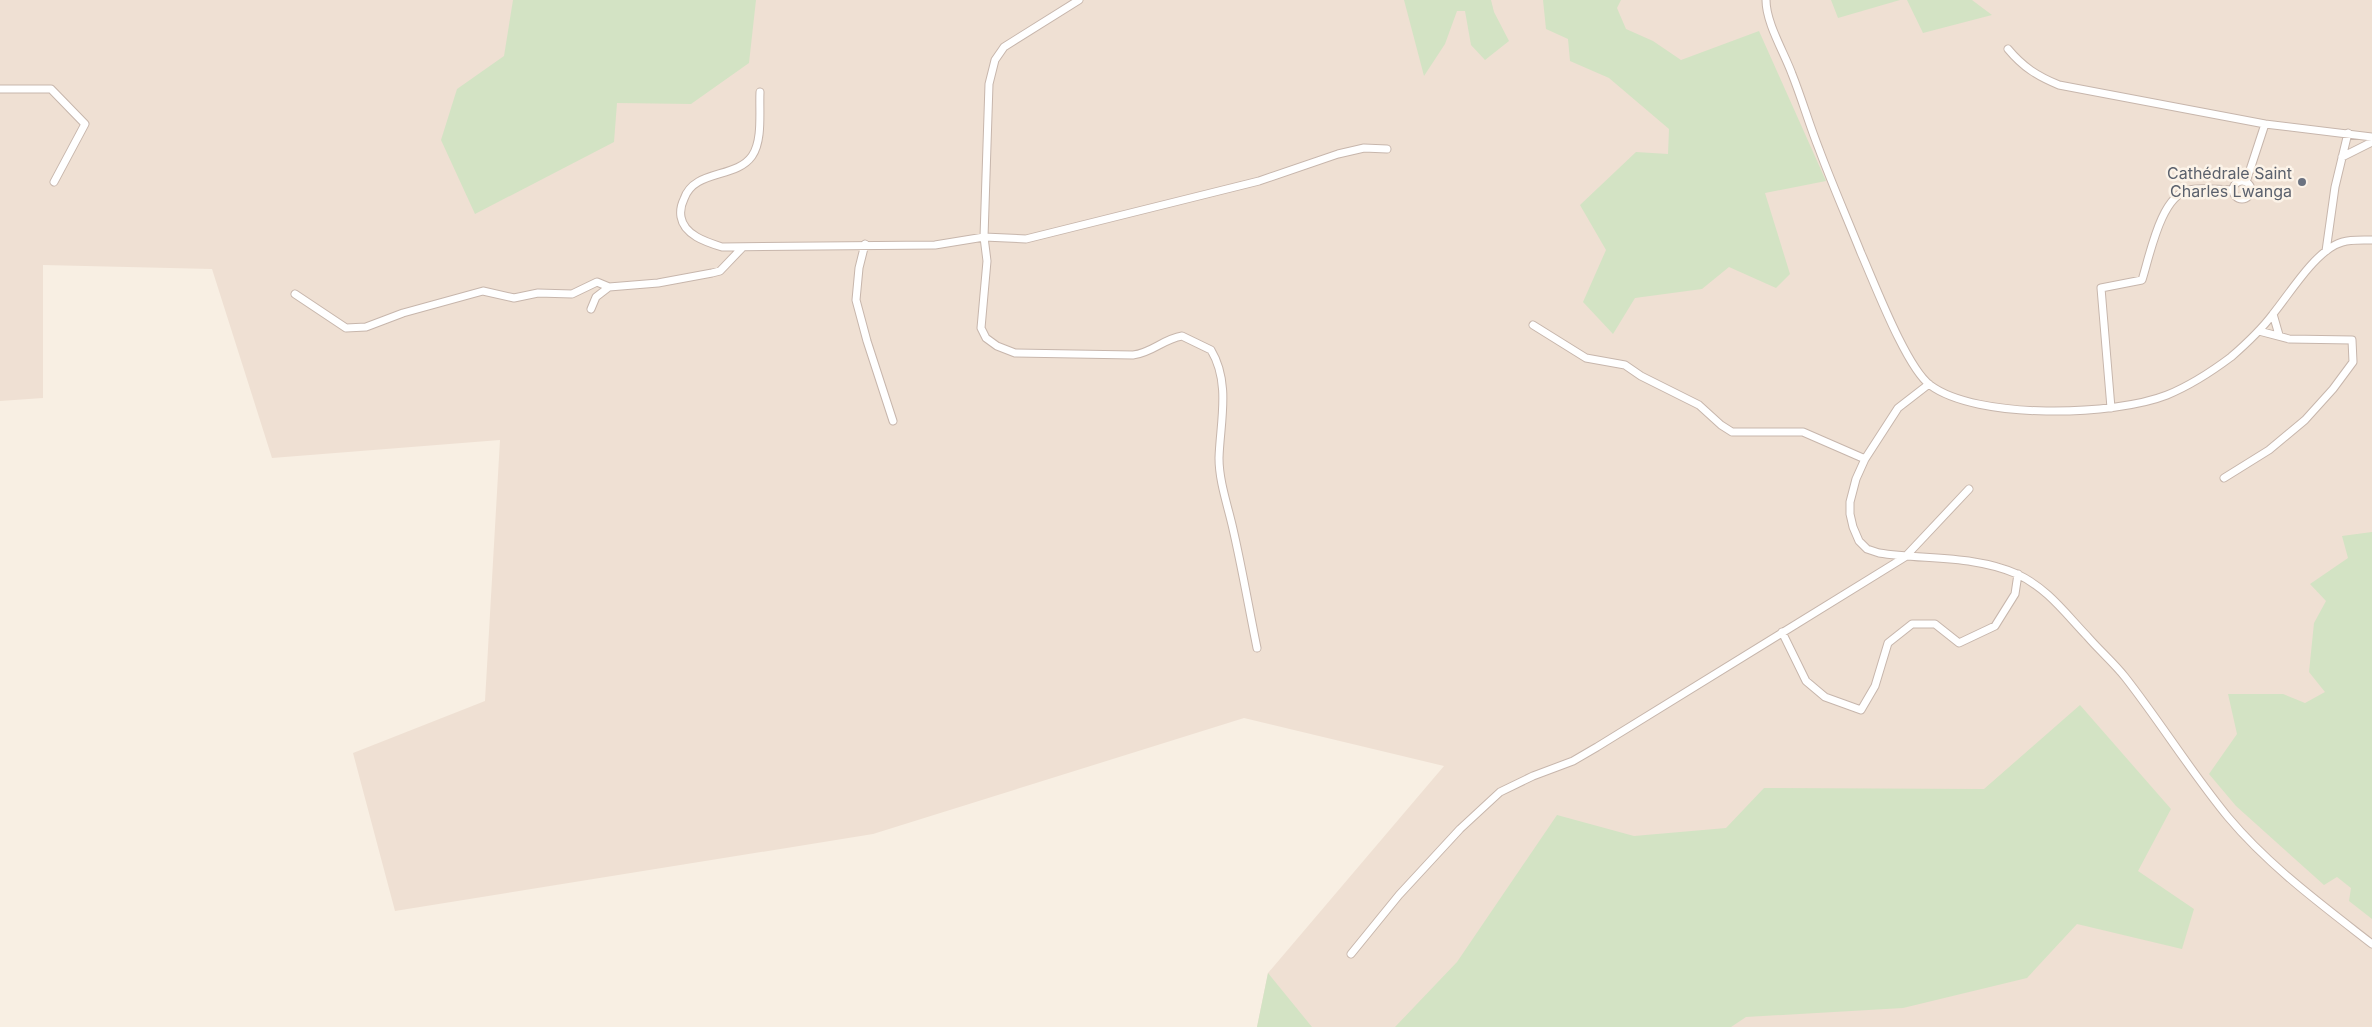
<svg xmlns="http://www.w3.org/2000/svg" width="2372" height="1027" font-family="Inter,sans-serif">
  <rect width="100%" height="100%" fill="#f8efe3"/>
  <path fill="#efe0d3" d="M0 0H2372V1027H1257L1268 973 1444 766 1244 718 873 834 395 911 353 753 485 701 500 440 272 458 212 269 43 265V398L0 401Z"/>
  <path fill="#d3e3c4" d="M513 0H756L749 63 691 104 617 103 614 142 475 214 441 140 457 89 504 56Z
    M1404 0H1491L1494 12 1509 41 1485 60 1471 45 1465 11H1457L1445 44 1424 76Z
    M1543 0H1621L1617 8 1626 29 1653 41 1681 60 1759 31 1826 181 1765 193 1790 274 1776 288 1729 267 1702 289 1635 298 1613 334 1583 302 1606 250 1580 205 1636 152 1668 154 1669 129 1609 78 1570 61 1568 39 1546 29Z
    M1831 0H1900L1838 18Z
    M1907 0H1972L1992 15 1923 33Z
    M2372 532V919L2349 901 2351 888 2337 877 2324 885 2236 806 2209 774 2237 734 2228 694H2283L2305 703 2325 692 2309 672 2314 623 2326 601 2310 584 2348 558 2342 536Z
    M2080 705 2171 809 2138 871 2194 909 2182 949 2077 924 2027 978 1903 1008 1746 1017 1731 1027H1395L1457 962 1557 815 1634 836 1726 828 1764 788 1984 789Z
    M1268 973 1312 1027H1257Z"/>
  <g fill="none" stroke-linecap="round" stroke-linejoin="round">
    <g stroke="#c7b6ac" stroke-width="9">
      <path id="minor" d="M1079 0 1004 47 995 60 989 84 984 237 987 261 981 328 986 338 997 346 1015 353 1133 355C1152 353 1163 339 1182 336L1211 350C1231 383 1220 423 1219 458 1219 482 1228 506 1233 529 1242 568 1249 609 1257 648
        M1766 0C1766 23 1784 52 1792 74 1802 99 1809 124 1819 149 1832 184 1847 218 1861 253 1874 282 1906 367 1930 385 1977 420 2114 416 2167 395 2189 386 2211 372 2231 357 2246 344 2261 330 2273 314 2290 293 2312 257 2335 245 2346 239 2360 240 2372 240
        M2008 49C2023 67 2037 76 2059 85L2265 124
        M0 89H51L85 124 54 182
        M760 92C759 111 763 140 752 156 736 179 694 169 684 199 681 205 680 211 681 217 684 235 706 242 722 247L935 245 984 237 1026 239 1259 181 1338 154 1364 148 1387 149
        M2342 157 2372 142
        M2233 190a9 9 0 1 1 18 0a9 9 0 1 1-18 0Z
        M2246 182 2265 124 2372 137
        M865 244 859 268 856 300 867 341 893 421
        M2326 251 2335 187 2348 133
        M295 294 346 328 366 327 403 313 483 291 514 298 538 293 572 294 597 282 609 287
        M591 309 596 297 609 287 658 283 712 273 720 271 742 248
        M2273 314 2279 335
        M1533 325 1586 358 1625 365 1641 376 1699 405 1721 425 1732 432H1803L1865 459
        M1929 384 1898 408 1865 459 1856 479 1850 502V514L1853 527 1859 541 1867 549 1879 553C1924 560 1975 555 2017 574 2047 588 2065 613 2087 636 2099 650 2114 663 2125 677 2161 723 2191 772 2228 817 2269 866 2322 905 2372 944
        M2111 408 2101 288 2142 280C2150 255 2161 195 2189 190 2203 187 2219 190 2233 190
        M2224 478 2269 450 2305 420 2333 389 2353 362 2352 340 2289 339 2259 331
        M1782 632 1806 681 1825 697 1861 710 1875 686 1888 643 1912 624H1935L1959 643 1995 626 2015 594 2018 574
        M1351 954 1399 895 1460 829 1500 792 1533 776 1573 761 1597 747 1905 557 1969 489"/>
    </g>
    <use href="#minor" stroke="#fff" stroke-width="7"/>
  </g>
  <circle fill="#6b7280" stroke="#fcf3e8" stroke-width="2" cx="2302" cy="182" r="5"/>
  <g text-anchor="middle" dominant-baseline="central" stroke-width="5" stroke-linejoin="round" paint-order="stroke">
    <g font-size="16" fill="#5b616d" stroke="#fcf3e8" text-anchor="end">
      <text x="2292" y="173">Cathédrale Saint<tspan x="2292" dy="18">Charles Lwanga</tspan></text>
    </g>
  </g>
</svg>
